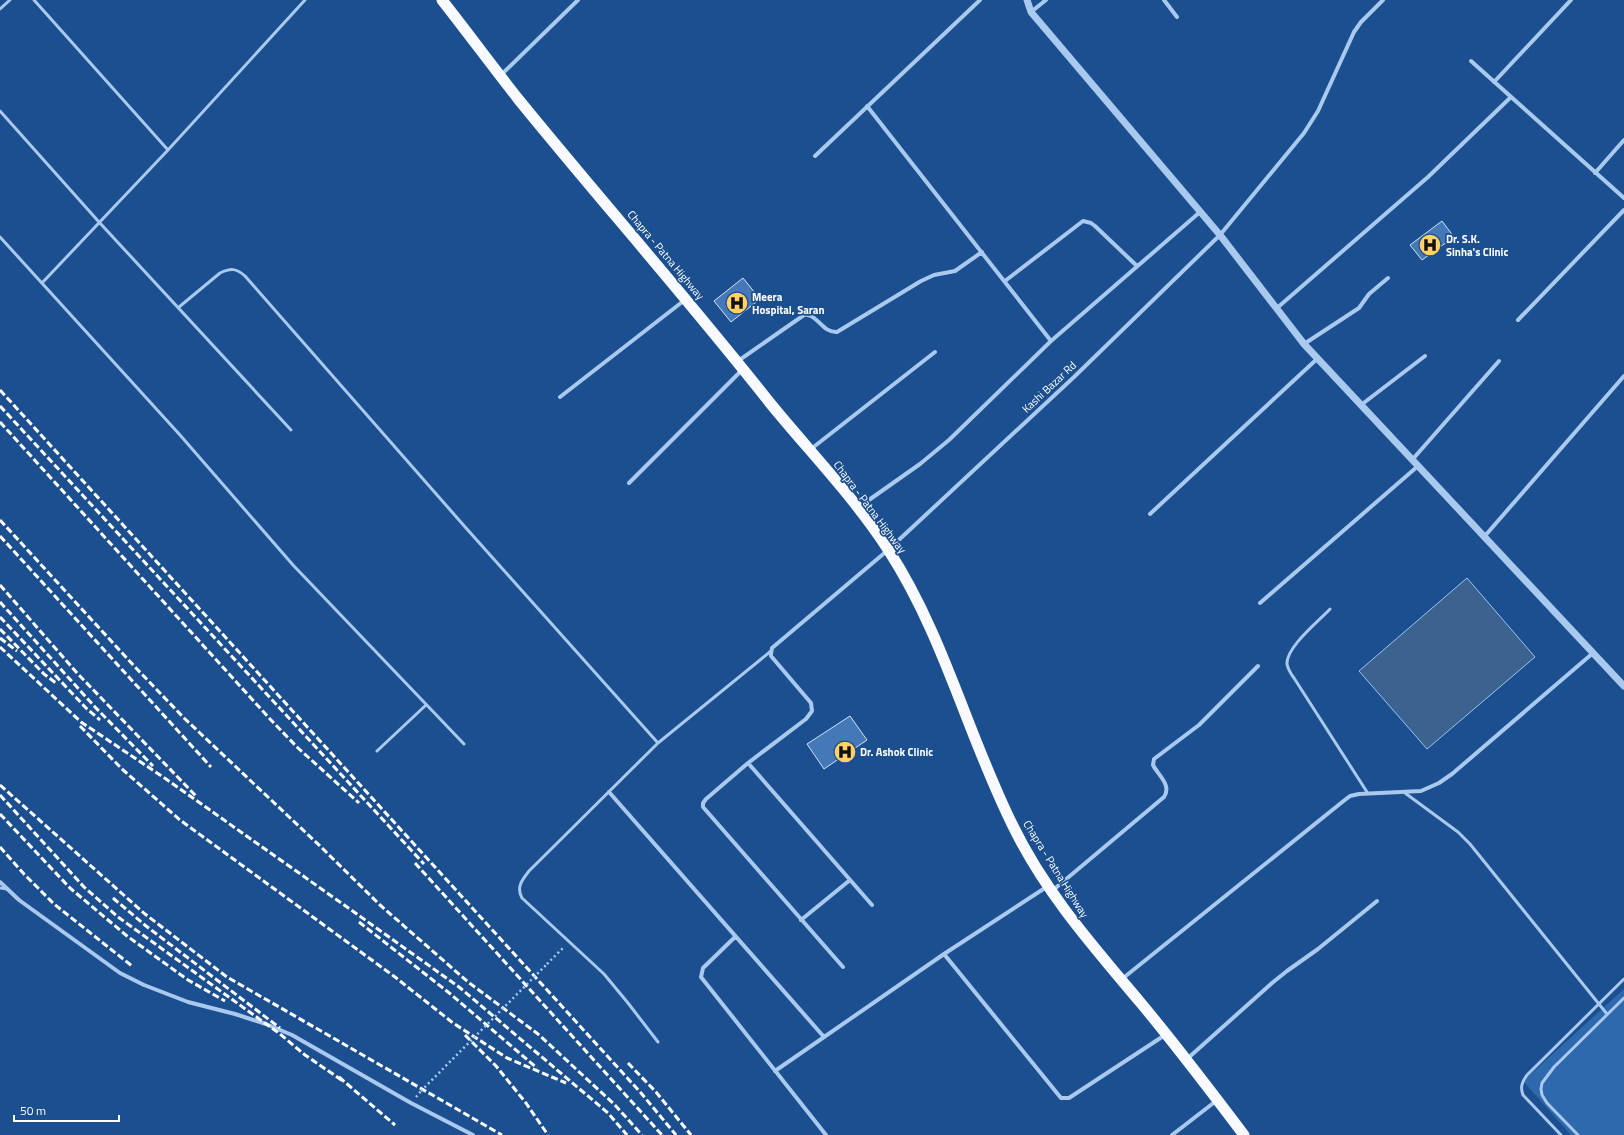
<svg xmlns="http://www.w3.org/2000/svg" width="1624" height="1135" font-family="'Titillium Web',sans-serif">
  <rect width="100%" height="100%" fill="#1b4f8f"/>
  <path fill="#2e69ad" d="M1624 989V1135H1571L1523 1081Z"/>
  <path fill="#3c6290" stroke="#9cc4f0" d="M1467 578 1535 657 1427 749 1359 671Z"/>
  <path fill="#4478b7" stroke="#cfe3fa" d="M1442 221 1454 237 1422 260 1410 245Z
    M743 278 760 299 731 322 714 301Z
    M850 716 867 740 824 769 807 744Z"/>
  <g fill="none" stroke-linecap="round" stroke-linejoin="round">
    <path stroke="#a9c9ee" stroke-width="2.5" stroke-dasharray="2 3" stroke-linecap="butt" d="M547 964 564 947
      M416 1097 421 1091"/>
    <path stroke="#a9c9ee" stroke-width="3" d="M34 0 168 150
      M0 9 10 0
      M0 111 99 222 291 430
      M0 237 180 435 293 565 464 744
      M42 283 168 150 305 0
      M179 307 220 273C231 268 236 268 245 276L466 528 658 743
      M1330 609C1319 621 1286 647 1287 664 1288 669 1291 674 1294 678L1367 792
      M377 751 426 705
      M1405 793 1458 832 1470 844 1607 1014
      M0 888 7 889
      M658 1042 628 1003 604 974 522 898C516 887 522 880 529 871L658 743 771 651
      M1561 1135 1523 1095C1520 1087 1522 1082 1527 1075L1624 979
      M1578 1135 1547 1103 1542 1095 1541 1089 1542 1083 1554 1067 1624 998"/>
    <path stroke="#a9c9ee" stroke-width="4" d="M1164 0 1177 17
      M1031 12 1046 0
      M1471 61 1624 198
      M501 75 578 0
      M1494 82 1571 0
      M867 106 1051 341
      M815 156 980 0
      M1595 173 1624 140
      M1005 281 1083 221 1091 223 1095 226 1137 266
      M1277 308 1428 177 1511 97
      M1518 320 1624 210
      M1304 344 1359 308 1369 294 1388 278
      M738 361 804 315C817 313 822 333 837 332L921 281 934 275 955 271 982 252
      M560 397 686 299
      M1361 405 1425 356
      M811 449 935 352
      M1412 460 1499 361
      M629 483 742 370
      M859 507 920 464 949 440 1051 341 1200 212
      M1150 514 1318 358
      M1484 537 1624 376
      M1260 603 1418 466
      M748 763 872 905
      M609 792 824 1037
      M0 882 19 900 120 973 144 985 188 1002 235 1014 266 1024 292 1035 411 1103 473 1135
      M1052 891 1164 797C1172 785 1158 775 1153 765L1154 759 1199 725 1258 666
      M801 920 850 880
      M735 937 703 968 701 977 826 1135
      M944 954 1061 1098H1069L1165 1035
      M843 967 703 807V803L706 799 748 763 806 719 812 711 811 703 771 656V654L772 648 888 550 1074 377 1220 235 1304 133 1318 111 1354 32 1361 22 1383 0
      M1122 979 1341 803 1350 796 1359 794 1421 791 1439 783 1452 774 1593 653
      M1187 1059 1272 983 1287 971 1318 949 1377 901
      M775 1071 944 954 1048 886
      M1172 1135 1216 1101"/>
    <path stroke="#a9c9ee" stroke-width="7" d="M1027 0 1031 12 1220 235 1304 344 1624 686"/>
    <path stroke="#f8faff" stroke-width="11" d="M442 0C468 33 493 67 519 100 602 202 689 300 770 403 810 452 855 498 889 551 944 636 968 736 1013 826 1045 892 1093 946 1140 1002 1176 1045 1210 1090 1244 1135"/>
    <path stroke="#fff" stroke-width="3" stroke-dasharray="7 3" stroke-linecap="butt" d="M0 390 641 1093 676 1135
      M0 406 424 864
      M0 422 270 719 298 748 359 803
      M0 520 135 667 184 718 320 846 380 905 468 982 538 1034 614 1104 642 1135
      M0 536 211 767
      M0 585 77 673 196 796
      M0 602 95 707 153 766
      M0 617 87 709 100 720
      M0 629 44 674 56 683
      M0 638 17 651
      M0 647 81 722 166 779 347 907 459 987 608 1113 627 1135
      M80 726 122 769 180 820 395 977 453 1023 507 1058 566 1083
      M0 785 145 914 227 977 502 1135
      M0 795 84 887 118 917 280 1034 305 1055 343 1081
      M0 814 70 888 127 936 188 980 225 1001
      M0 847 24 874 54 904 132 966
      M415 863 662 1135
      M113 898 146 926 280 1028
      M359 922 448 992 537 1068
      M465 1035 496 1066 526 1103 548 1135
      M628 1063 656 1092 691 1135
      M339 1077 395 1125"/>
    <path stroke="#a9c9ee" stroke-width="2.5" stroke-dasharray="2 3" stroke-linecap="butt" d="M421 1091 547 964"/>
  </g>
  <defs>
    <g id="hospital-disc" transform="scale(1.15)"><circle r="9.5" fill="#ffd166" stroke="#1b4f8f"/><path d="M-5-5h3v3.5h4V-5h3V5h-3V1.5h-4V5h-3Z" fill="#111"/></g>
  </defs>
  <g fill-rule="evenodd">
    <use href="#hospital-disc" x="1430" y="245"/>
    <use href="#hospital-disc" x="737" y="303"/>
    <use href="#hospital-disc" x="845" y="752"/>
  </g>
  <g text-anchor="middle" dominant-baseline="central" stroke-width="3.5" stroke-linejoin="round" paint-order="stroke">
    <g font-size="11" font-weight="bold" fill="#fff" stroke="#1b4f8f" text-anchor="start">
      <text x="1446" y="239">Dr. S.K.<tspan x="1446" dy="13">Sinha's Clinic</tspan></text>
      <text x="752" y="297">Meera<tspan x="752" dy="13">Hospital, Saran</tspan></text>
      <text x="860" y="752">Dr. Ashok Clinic</text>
    </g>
    <g font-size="11" fill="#fff" stroke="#1b4f8f">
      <text transform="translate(666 255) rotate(50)">Chapra - Patna Highway</text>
      <text transform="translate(1049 387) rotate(-43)">Kashi Bazar Rd</text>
      <text transform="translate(870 507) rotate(53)">Chapra - Patna Highway</text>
      <text transform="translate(1056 869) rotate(58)">Chapra - Patna Highway</text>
    </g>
  </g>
  <path d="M14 1115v6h105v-6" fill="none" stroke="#ffffff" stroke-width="2"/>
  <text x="20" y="1115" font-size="12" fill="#ffffff" stroke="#1b4f8f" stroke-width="3" paint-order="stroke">50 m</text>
</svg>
